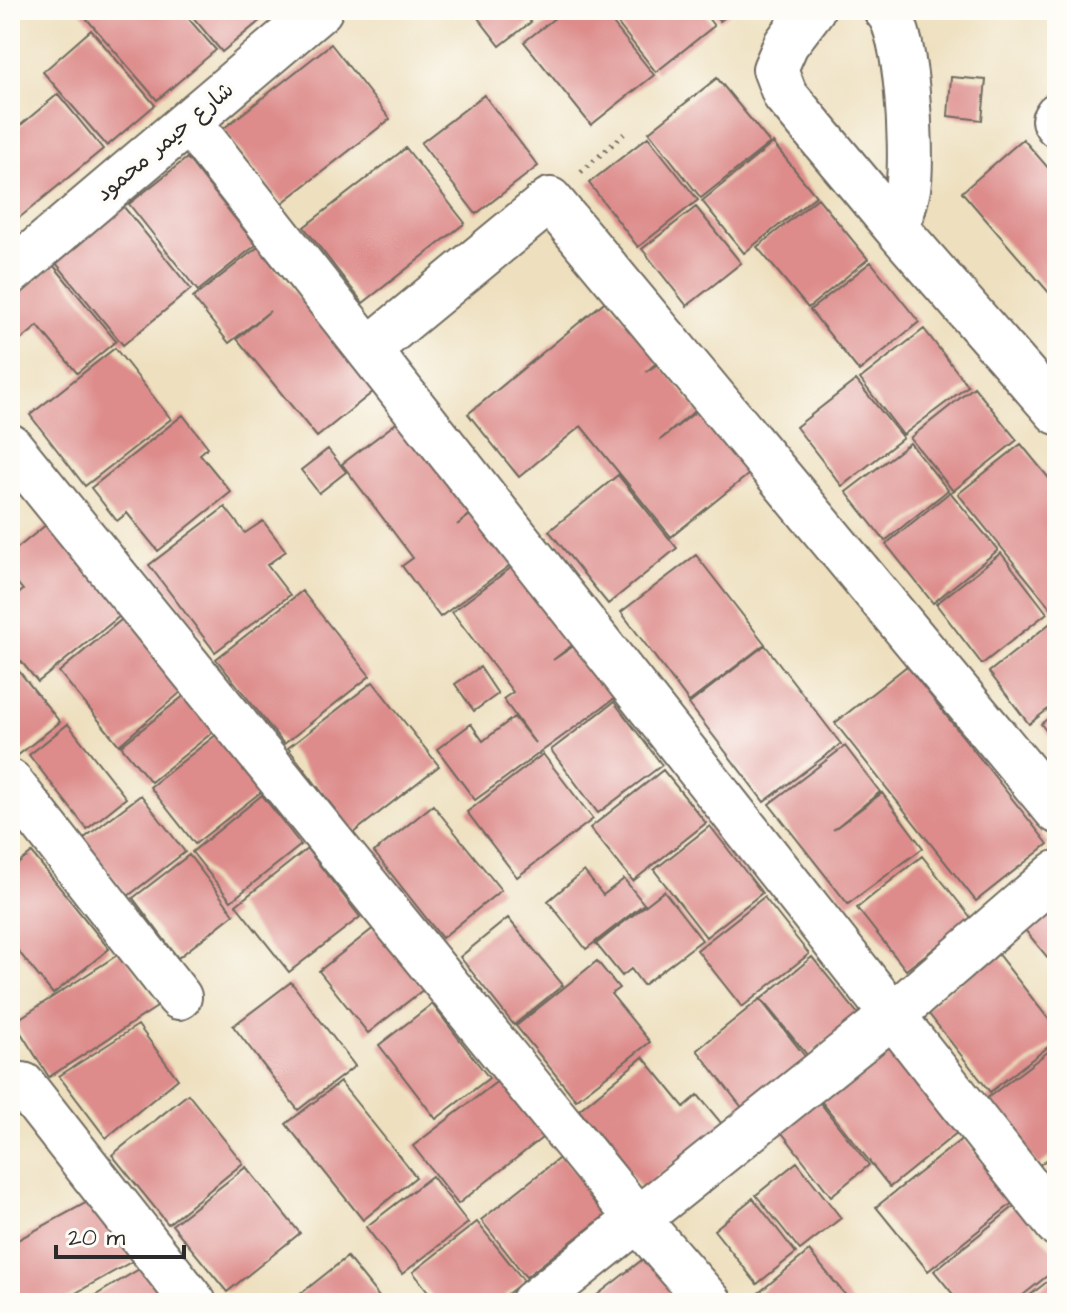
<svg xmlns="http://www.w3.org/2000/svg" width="1067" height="1313" font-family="'Architects Daughter','Playpen Sans Arabic',sans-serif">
  <rect width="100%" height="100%" fill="#fdfcf7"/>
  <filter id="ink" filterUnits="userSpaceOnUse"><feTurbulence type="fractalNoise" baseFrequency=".0125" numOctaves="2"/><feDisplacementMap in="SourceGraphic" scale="16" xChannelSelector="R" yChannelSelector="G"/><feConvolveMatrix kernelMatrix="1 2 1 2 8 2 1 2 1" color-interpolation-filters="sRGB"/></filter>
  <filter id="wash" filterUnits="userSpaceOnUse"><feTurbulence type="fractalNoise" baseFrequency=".006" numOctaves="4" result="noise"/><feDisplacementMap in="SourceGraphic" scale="32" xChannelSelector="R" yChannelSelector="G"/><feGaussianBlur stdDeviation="1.8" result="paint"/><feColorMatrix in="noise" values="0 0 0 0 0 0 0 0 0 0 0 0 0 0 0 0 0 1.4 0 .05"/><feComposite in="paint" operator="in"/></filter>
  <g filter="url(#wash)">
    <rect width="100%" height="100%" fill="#eee0bf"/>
    <g id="blocks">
      <path fill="#dd8c8b" d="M79 10H181L216 50 157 100Z
        M187 10H273L222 52Z
        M472 10H522L531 22 500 46Z
        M565 10H602L654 75 591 125 524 42Z
        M607 10H702L714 26 656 72Z
        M711 10H734L720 21Z
        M91 30 155 105 107 146 43 72Z
        M331 44 390 119 282 203 223 129Z
        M951 77 986 80 982 120 948 116Z
        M717 78 770 143 701 198 649 132Z
        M58 94 103 149 13 223 10 220V134Z
        M484 95 538 166 476 214 421 143Z
        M648 137 698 200 638 247 589 183Z
        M1023 139 1057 178V290L1051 295 962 192Z
        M773 143 816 196 744 253 702 201Z
        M406 148 465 223 363 303 304 227Z
        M187 158 256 245 198 291 129 204Z
        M818 198 868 259 808 308 757 247Z
        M123 206 191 289 123 345 55 262Z
        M696 207 741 263 687 306 642 249Z
        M258 247 374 391 317 437 237 339 270 311 229 343 193 298Z
        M871 262 919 322 859 371 810 310Z
        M53 265 116 341 77 373 38 326 10 349V300Z
        M608 299 659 361 646 372 659 363 697 409 660 440 698 410 749 474 671 537 581 426 519 477 468 414Z
        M924 329 968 386 903 435 860 379Z
        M115 348 171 419 85 486 30 415Z
        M856 380 903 438 842 486 796 427Z
        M974 387 1017 440 953 491 910 438Z
        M183 415 208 447 200 454 231 492 158 551 127 513 117 521 91 488Z
        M403 418 474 511 457 525 474 512 513 563 440 617 402 566 413 558 342 464Z
        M910 443 948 490 885 541 846 492Z
        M1021 444 1057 488V608L1053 611 958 494Z
        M328 449 346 472 319 493 301 470Z
        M618 475 677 548 608 604 549 531Z
        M950 492 998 550 933 603 886 544Z
        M225 507 245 533 263 521 286 551 267 565 290 595 215 652 149 565Z
        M52 520 126 611 38 682 10 648V601L23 590 10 574V554Z
        M1001 553 1047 613 982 664 936 604Z
        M696 555 765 644 689 702 621 612Z
        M516 564 575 643 553 660 575 645 615 698 475 800 437 749 471 724 483 741 514 717 535 743 503 699 513 692 452 612Z
        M302 591 370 676 284 744 216 659Z
        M127 615 187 687 119 745 59 672Z
        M1053 621 1057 626V702L1029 724 989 672Z
        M765 645 841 744 764 802 689 704Z
        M10 660 60 722 12 760 10 757Z
        M907 666 1048 844 976 901 835 723Z
        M480 667 498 694 474 711 455 684Z
        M373 682 439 766 353 833 288 748Z
        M190 691 219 727 151 782 121 746Z
        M614 702 662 765 598 813 551 750Z
        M1057 711V745L1041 724Z
        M68 724 126 798 87 829 29 755Z
        M221 731 266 788 195 844 150 787Z
        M845 746 880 792 833 830 882 793 923 848 848 904 769 804Z
        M543 754 593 819 517 877 467 812Z
        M663 770 706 823 633 881 590 828Z
        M141 795 185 852 128 896 83 839Z
        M262 795 301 845 231 901 192 852Z
        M433 805 501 890 442 938 374 852Z
        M710 826 762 893 706 937 654 870Z
        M307 849 360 917 289 972 236 905Z
        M32 853 109 949 53 994 10 941V870Z
        M189 855 234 914 178 958 133 898Z
        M922 856 972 919 906 970 857 908Z
        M584 871 603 895 624 879 644 904 586 949 548 901Z
        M664 891 702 940 643 985 631 969 622 976 596 944Z
        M1057 894V969L1020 924Z
        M764 897 809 954 742 1007 697 950Z
        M508 918 563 985 514 1025 460 957Z
        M375 927 424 989 368 1033 319 971Z
        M122 952 157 1007 49 1077 14 1022Z
        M997 953 1057 1030V1040L990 1092 925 1009Z
        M812 957 859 1015 808 1056 761 999Z
        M597 961 619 988 611 994 650 1042 576 1100 516 1026Z
        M291 982 355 1066 298 1110 233 1026Z
        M760 999 807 1059 744 1110 697 1050Z
        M432 1004 489 1078 436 1119 379 1045Z
        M138 1025 178 1079 106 1138 59 1076Z
        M886 1040 959 1131 890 1187 817 1096Z
        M1057 1045V1152L1038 1166 986 1099Z
        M643 1057 684 1107 698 1095 722 1124 642 1189 579 1110Z
        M503 1077 547 1134 458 1204 413 1146Z
        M340 1082 416 1177 363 1220 286 1124Z
        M188 1094 243 1163 168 1224 112 1155Z
        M817 1099 869 1165 831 1196 779 1129Z
        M963 1138 1015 1201 928 1271 876 1207Z
        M562 1156 608 1213 526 1277 481 1220Z
        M797 1162 841 1218 800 1250 756 1195Z
        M246 1167 300 1233 227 1292 172 1225Z
        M432 1176 468 1223 402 1274 366 1227Z
        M753 1198 796 1253 757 1284 714 1230Z
        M91 1200 138 1258 58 1303H15L10 1295V1244Z
        M1016 1205 1057 1256V1268L1013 1303H960L934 1271Z
        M477 1222 524 1281 496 1303H437L413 1272Z
        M809 1251 852 1303H760L755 1296Z
        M647 1256 683 1303H587Z
        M347 1257 384 1303H289Z
        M146 1265 168 1303H83Z
        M1057 1274V1303H1020Z"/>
    </g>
  </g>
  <g filter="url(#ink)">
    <use href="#blocks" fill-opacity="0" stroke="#6f6a5f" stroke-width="2"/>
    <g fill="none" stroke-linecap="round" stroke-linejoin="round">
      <g stroke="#6f6a5f" stroke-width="48">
        <path id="minor" d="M812 10 786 44 775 69 785 95 897 229C901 214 908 197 909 181 912 148 908 32 886 10
          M1057 115 1054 120 1057 125
          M189 122 1057 1224
          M897 229 1057 412
          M10 273 320 10
          M369 349 550 200 1057 811
          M10 446 639 1221 710 1303
          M10 782 179 997
          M10 1095 23 1085 194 1303
          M533 1303 893 1015 1057 873"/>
      </g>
      <path stroke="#6f6a5f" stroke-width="5" stroke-dasharray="2 6" stroke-linecap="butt" d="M581 172 624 134"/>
      <use href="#minor" stroke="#fff" stroke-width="44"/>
    </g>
  </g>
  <g text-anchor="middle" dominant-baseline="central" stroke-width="8" stroke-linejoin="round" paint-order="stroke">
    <g font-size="22" fill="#2b2b2b" stroke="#fdfcf7">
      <text transform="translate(165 142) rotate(-40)">شارع حيمر محمود</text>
    </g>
  </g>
  <rect width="1067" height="1313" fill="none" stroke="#fdfcf7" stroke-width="40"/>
  <path d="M56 1245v12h128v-12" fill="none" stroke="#2b2b2b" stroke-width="4"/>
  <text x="68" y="1245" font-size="24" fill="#2b2b2b" stroke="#fdfcf7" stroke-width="6" paint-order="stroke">20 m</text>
</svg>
